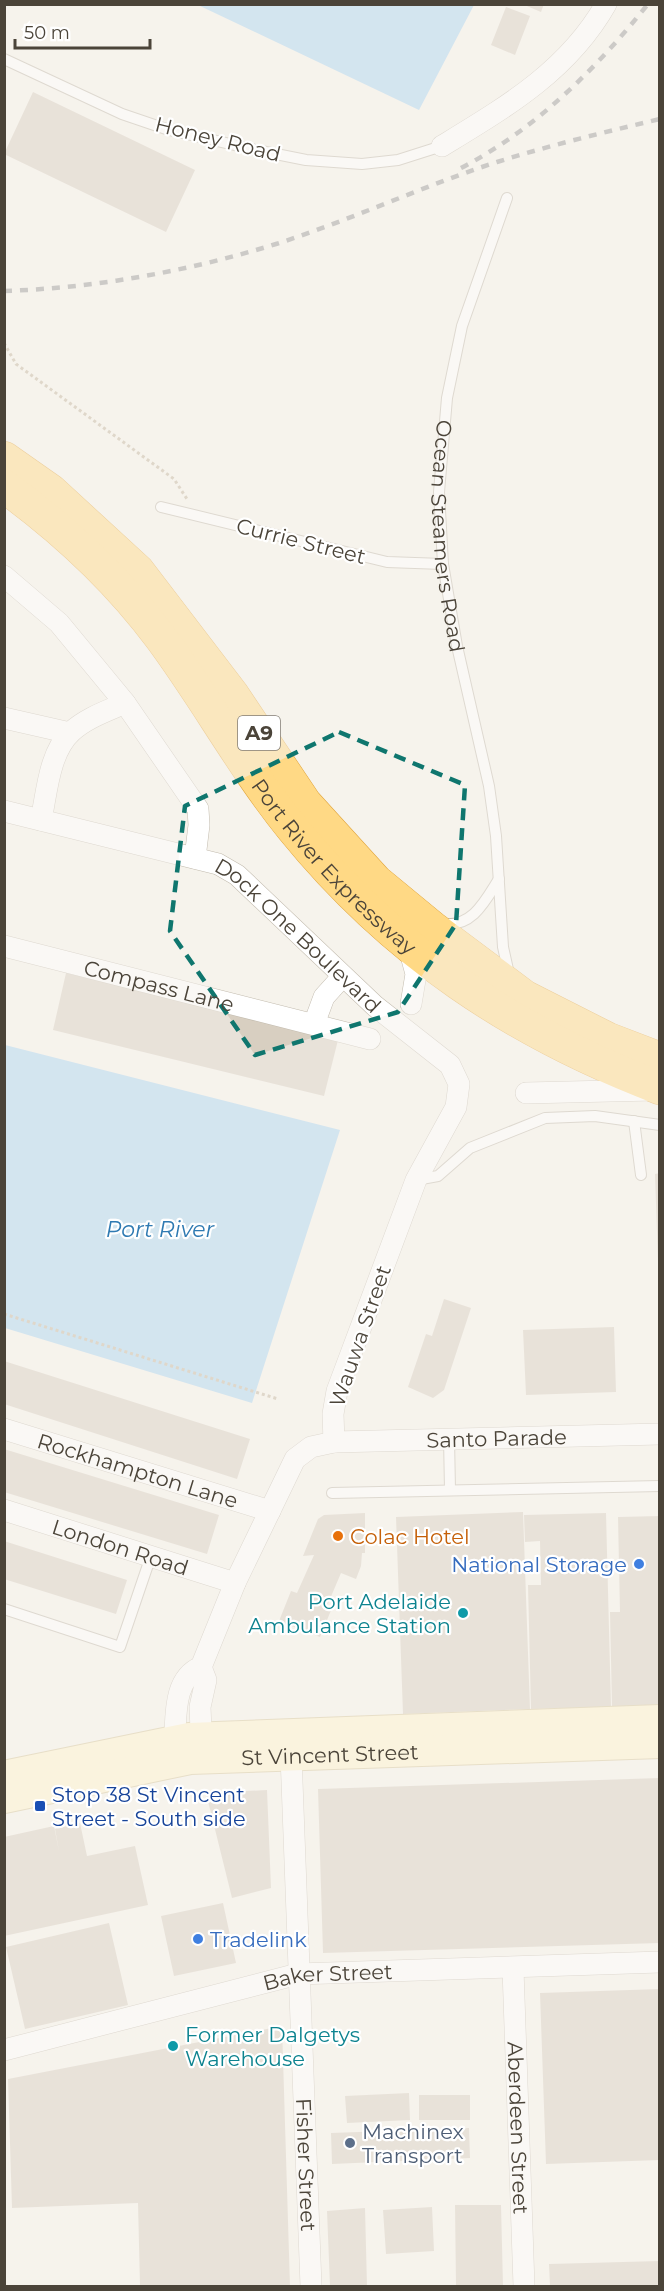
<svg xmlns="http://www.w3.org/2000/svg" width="664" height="2291" font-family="Montserrat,sans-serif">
  <rect width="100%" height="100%" fill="#f6f3ec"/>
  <path fill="#a9d4f2" d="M198 5H474L419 110Z
    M5 1045 340 1130 252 1403 5 1328Z"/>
  <path fill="#d8cfc1" d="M522 4H544L541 12Z
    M506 7 530 16 515 55 491 45Z
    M33 92 195 170 166 232 4 154Z
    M66 973 338 1040 324 1096 53 1030Z
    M660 1173V1262H658L655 1174Z
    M444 1299 471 1308 444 1390 433 1398 408 1387 426 1334 432 1336Z
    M614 1327 616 1392 526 1395 523 1330Z
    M4 1361 250 1439 237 1479 4 1404Z
    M4 1449 219 1515 207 1554 4 1492Z
    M523 1512 530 1709 403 1714 396 1517Z
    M365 1513V1553H362L361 1566 356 1579 341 1573 327 1606 332 1608 320 1637 279 1621 291 1591 297 1593 314 1555 303 1556 318 1519 324 1515Z
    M606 1513 611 1707 531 1709 528 1585H541L540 1541 525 1542 524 1515Z
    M660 1516V1706L612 1707 610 1612H620L618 1517Z
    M4 1541 127 1580 116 1614 4 1579Z
    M660 1778V1943L323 1953 318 1789Z
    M267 1790 271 1888 232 1898 206 1793Z
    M80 1823 87 1856 135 1846 148 1905 4 1936V1837L54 1826 59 1851 55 1829Z
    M223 1903 236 1963 174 1976 161 1916Z
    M109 1923 128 2005 25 2029 6 1947Z
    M660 1989V2160L546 2164 540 1993Z
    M282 2026 290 2286H140L138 2203 12 2208 8 2079Z
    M409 2093 410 2120 347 2123 345 2096Z
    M419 2095H470V2120H419Z
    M469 2128 470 2158 332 2164 331 2133Z
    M455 2205H501L503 2286H456Z
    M432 2207 434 2251 386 2254 383 2210Z
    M365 2208 367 2286H330L327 2211Z
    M660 2261V2286H550L549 2264Z"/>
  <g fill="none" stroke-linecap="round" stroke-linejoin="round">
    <g stroke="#c2bbae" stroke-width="12">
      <g id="service">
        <path d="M4 59 122 114 169 130 256 150 306 160 362 164 398 160 442 146"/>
        <path id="s1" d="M507 198 462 326 447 398 439 492 443 564 457 646 489 786 496 836 503 947 509 974"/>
        <path d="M161 507 387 562 443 564"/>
        <path d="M443 924C473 927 485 901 499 879"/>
        <path d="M634 1121 641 1175"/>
        <path d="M416 1180 438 1176 470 1148 545 1118 595 1116 660 1125"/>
        <path d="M449 1438 450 1490"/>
        <path d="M332 1493 660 1486"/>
        <path d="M4 1609 120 1647 151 1556"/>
      </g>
    </g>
    <g stroke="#c2bbae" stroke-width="22">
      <g id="minor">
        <path d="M442 146C506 107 568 71 606 4"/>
        <path d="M4 576 59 623 125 703 198 809 199 825 195 858"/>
        <path d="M4 718 70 733"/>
        <path id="s2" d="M4 811 218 864 237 875 375 1006 450 1065 459 1084 456 1107 416 1180 337 1391 333 1414 334 1442"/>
        <path d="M41 820C47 792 49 753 71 732 86 718 107 711 125 703"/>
        <path id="s3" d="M4 946 370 1039"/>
        <path d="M409 948 416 974 411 1004"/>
        <path d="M314 1024 324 997 342 977"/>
        <path d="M526 1093 653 1090"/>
        <path id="s4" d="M4 1429 270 1511"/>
        <path id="s5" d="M4 1510 235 1583"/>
        <path id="s6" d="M189 1738 175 1732C176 1709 176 1677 201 1667L235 1583 295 1459 311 1447 334 1442 660 1434"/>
        <path d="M189 1738 201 1730 200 1707 206 1680 201 1667"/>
        <path id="s7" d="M291 1755 311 2286"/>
        <path id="s8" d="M513 1969 524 2286"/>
        <path id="s9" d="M4 2050 298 1974 660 1962"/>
      </g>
    </g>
    <g stroke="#d6c79b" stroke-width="32">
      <g id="secondary">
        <path d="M4 1776 189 1738 660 1720"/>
        <path id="s10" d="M4 1798 190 1759 660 1743"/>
      </g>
    </g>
    <g stroke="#e0a43c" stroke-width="34">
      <g id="trunk">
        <path d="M4 458 51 491 138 571 232 694 305 803 376 881 433 928 525 997 608 1039 660 1059"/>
        <path id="s11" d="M4 486C63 529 118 580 161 638 207 700 244 769 293 829 392 951 513 1032 660 1088"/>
      </g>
    </g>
    <path stroke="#c4b79f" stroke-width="3" stroke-dasharray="3 3" stroke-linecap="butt" d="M4 343 16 364 174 479 187 499
      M4 1314 278 1399"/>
    <use href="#service" stroke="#fff" stroke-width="10"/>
    <use href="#minor" stroke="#fff" stroke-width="21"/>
    <use href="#secondary" stroke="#fff3cd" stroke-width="30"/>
    <use href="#trunk" stroke="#ffd985" stroke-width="33"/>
    <path stroke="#9a9a9a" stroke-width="4.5" stroke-dasharray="8 8" stroke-linecap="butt" d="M461 168C536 129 596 69 648 4
      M4 291C96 288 189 271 276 244 351 220 423 186 497 162 551 145 605 132 660 119"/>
  </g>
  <path d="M0 0H664V2291H0ZM339 732 465 785 456 924 398 1012 255 1055 170 931 185 806Z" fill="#f6f3ec" fill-opacity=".55" fill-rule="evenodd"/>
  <path fill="none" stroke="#0f766e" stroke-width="4.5" stroke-dasharray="12 8" stroke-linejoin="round" d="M339 732 465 785 456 924 398 1012 255 1055 170 931 185 806Z"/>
  <circle fill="#e8710a" stroke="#fff" stroke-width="2" cx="338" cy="1536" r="6"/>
  <g fill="#3f7fe0" stroke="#fff" stroke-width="2">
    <circle cx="639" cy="1564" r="6"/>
    <circle cx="198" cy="1939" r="6"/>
  </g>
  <g fill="#0f9aa8" stroke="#fff" stroke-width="2">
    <circle cx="463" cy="1613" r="6"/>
    <circle cx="173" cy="2046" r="6"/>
  </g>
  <rect fill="#1a4fb4" stroke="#fff" stroke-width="2" x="34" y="1800" width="12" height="12" rx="3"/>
  <circle fill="#5c6f8a" stroke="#fff" stroke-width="2" cx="350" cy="2143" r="6"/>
  <g text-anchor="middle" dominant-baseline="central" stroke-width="4.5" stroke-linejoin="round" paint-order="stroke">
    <rect fill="#fff" stroke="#817c74" stroke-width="1.5" x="238" y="716" width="42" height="34" rx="4.5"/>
    <g font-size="20" font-weight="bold" fill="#4b4439">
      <text x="259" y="733">A9</text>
    </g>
    <g font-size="21" fill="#4b4439" stroke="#fff">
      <text transform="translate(218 139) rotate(14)">Honey Road</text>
      <text stroke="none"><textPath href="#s1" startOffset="348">Ocean Steamers Road</textPath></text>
      <text transform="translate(301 541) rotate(14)">Currie Street</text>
      <text stroke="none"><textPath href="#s11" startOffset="507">Port River Expressway</textPath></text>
      <text stroke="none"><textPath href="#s2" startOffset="328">Dock One Boulevard</textPath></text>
      <text stroke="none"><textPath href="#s3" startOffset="160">Compass Lane</textPath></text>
      <text transform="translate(360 1336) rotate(-71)">Wauwa Street</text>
      <text stroke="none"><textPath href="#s6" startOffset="524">Santo Parade</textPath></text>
      <text stroke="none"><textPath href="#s4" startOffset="140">Rockhampton Lane</textPath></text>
      <text stroke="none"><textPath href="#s5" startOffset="122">London Road</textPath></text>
      <text stroke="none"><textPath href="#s10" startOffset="330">St Vincent Street</textPath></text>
      <text stroke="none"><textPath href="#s9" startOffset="333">Baker Street</textPath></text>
      <text stroke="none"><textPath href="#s8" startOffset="159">Aberdeen Street</textPath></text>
      <text stroke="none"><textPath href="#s7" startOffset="410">Fisher Street</textPath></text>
    </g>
    <g font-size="21" fill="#c56008" stroke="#fff" text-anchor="start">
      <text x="350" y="1536">Colac Hotel</text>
    </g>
    <g font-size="21" fill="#366cbe" stroke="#fff" text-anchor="end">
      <text x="627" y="1564">National Storage</text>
      <text x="210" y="1939" text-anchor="start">Tradelink</text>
    </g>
    <g font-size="21" fill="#0d838f" stroke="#fff" text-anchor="end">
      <text x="451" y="1601">Port Adelaide<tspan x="451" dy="24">Ambulance Station</tspan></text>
      <text x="185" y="2034" text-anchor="start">Former Dalgetys<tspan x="185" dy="24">Warehouse</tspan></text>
    </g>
    <g font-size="21" fill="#164399" stroke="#fff" text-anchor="start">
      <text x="52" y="1794">Stop 38 St Vincent<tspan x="52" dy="24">Street - South side</tspan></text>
    </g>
    <g font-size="21" fill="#4e5e75" stroke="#fff" text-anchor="start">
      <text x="362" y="2131">Machinex<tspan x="362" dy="24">Transport</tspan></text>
    </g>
    <g font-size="22" font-style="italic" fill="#2e7ab2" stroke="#fff">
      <text x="160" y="1229">Port River</text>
    </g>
  </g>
  <rect width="664" height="2291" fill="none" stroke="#4b4439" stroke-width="12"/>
  <path d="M15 39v9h135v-9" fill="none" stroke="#4b4439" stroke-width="3"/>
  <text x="24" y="39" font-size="18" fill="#4b4439" stroke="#ffffff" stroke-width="4.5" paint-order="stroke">50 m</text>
</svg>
